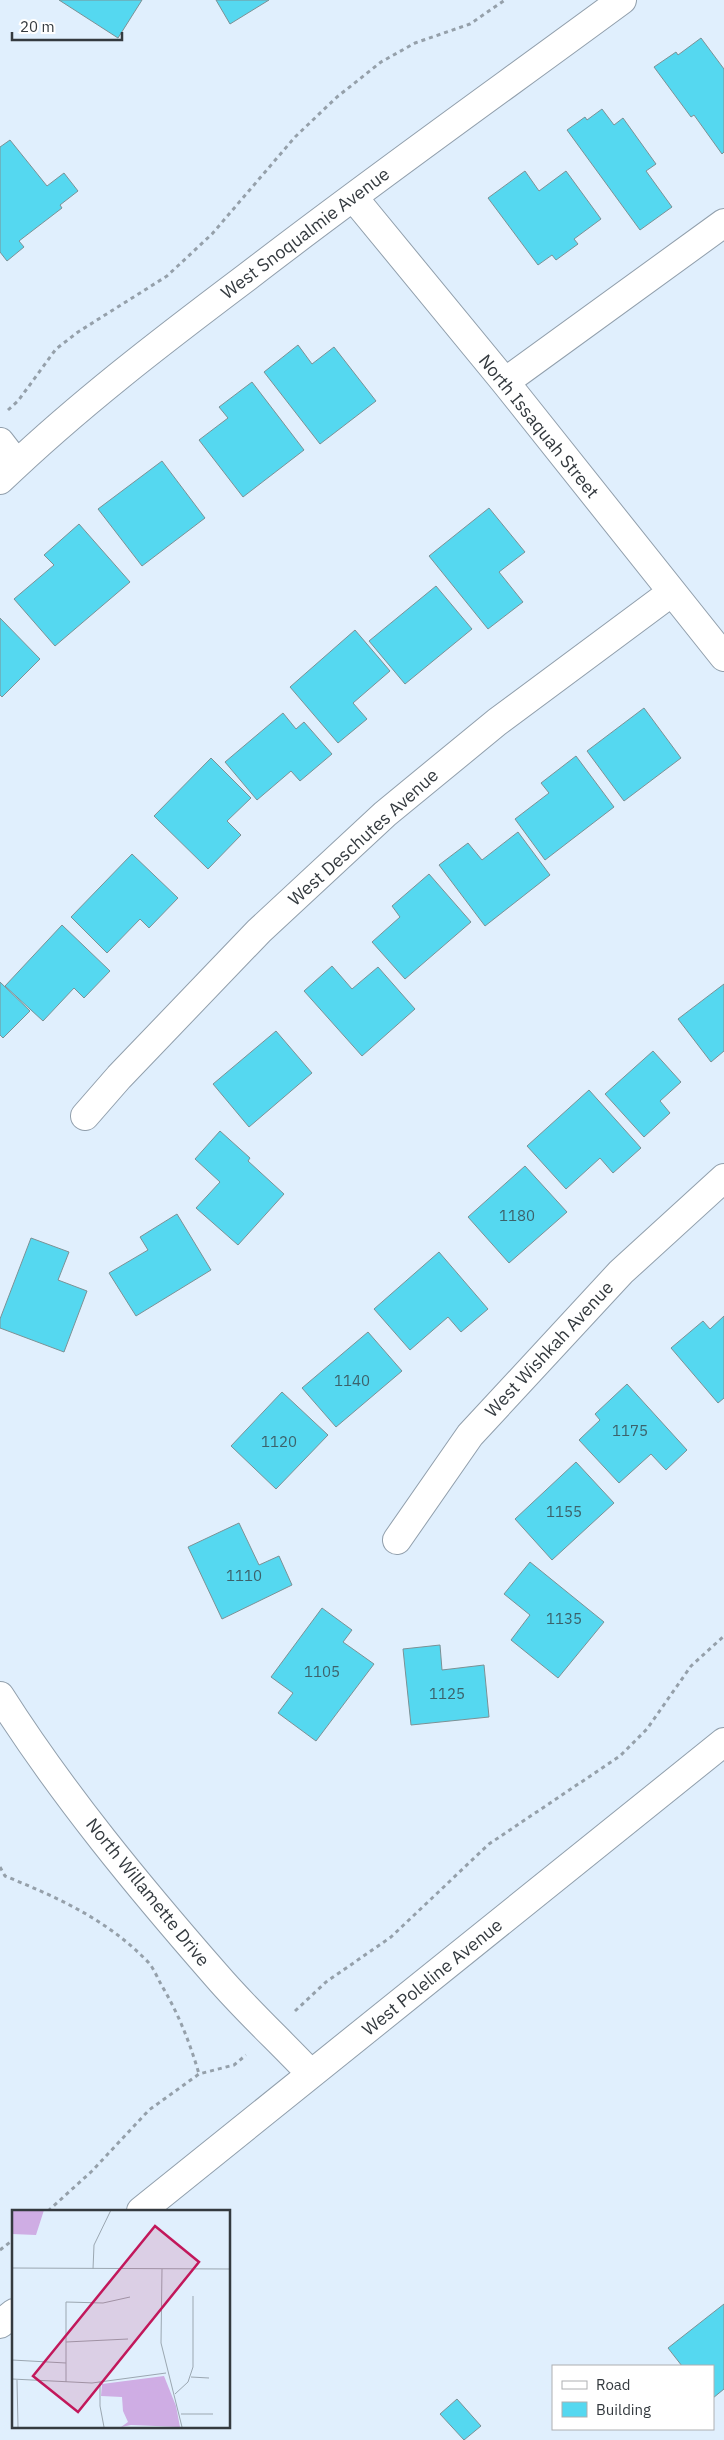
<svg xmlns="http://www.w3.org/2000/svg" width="724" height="2440" font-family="'IBM Plex Sans',sans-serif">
  <rect width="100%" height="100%" fill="#e0effd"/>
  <path fill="#55d8f0" stroke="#7c9195" d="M59 0H142L118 38Z
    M216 0H269L230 24Z
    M701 38 724 69V152L722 154 694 115 691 117 654 67 676 52 678 55Z
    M602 109 614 125 623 118 656 164 646 171 672 207 640 230 567 130 585 117 587 120Z
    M10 140 47 186 64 173 78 191 60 205 62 208 19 241 24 247 7 261 0 252V147Z
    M525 171 539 191 566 171 601 219 574 239 578 244 556 260 552 255 538 265 488 198Z
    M298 345 312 364 334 347 376 401 320 444 264 372Z
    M252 382 304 450 243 497 199 440 228 418 219 407Z
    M162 461 205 518 142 566 98 509Z
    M489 508 525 552 499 572 523 602 488 629 429 556Z
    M79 524 130 582 55 646 14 599 54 565 44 555Z
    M436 586 472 629 405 684 369 641Z
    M0 618 40 659 2 697 0 695Z
    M355 630 390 671 353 703 367 719 338 743 290 687Z
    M644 708 681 758 624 801 587 751Z
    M283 713 296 729 304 722 332 754 300 781 291 771 257 800 225 762Z
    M576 756 614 807 545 860 515 819 549 793 541 783Z
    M211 758 251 798 227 821 241 835 208 869 154 816Z
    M518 832 550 875 485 926 439 865 468 843 482 860Z
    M132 854 178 898 149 928 140 919 107 953 71 917Z
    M429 874 471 922 405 979 372 942 400 917 392 906Z
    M62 925 110 971 84 998 74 988 43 1021 5 986Z
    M332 966 352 989 378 967 415 1009 362 1056 304 991Z
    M0 982 30 1011 3 1038 0 1035Z
    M724 984V1051L711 1062 678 1019Z
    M276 1031 312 1073 249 1127 213 1084Z
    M653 1051 681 1082 660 1101 670 1113 644 1137 605 1094Z
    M589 1090 641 1148 613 1173 600 1158 566 1189 527 1146Z
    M220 1131 250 1158 248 1161 284 1194 238 1245 196 1208 220 1182 195 1159Z
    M525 1166 567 1212 509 1263 468 1217Z
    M177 1214 211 1270 136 1316 109 1273 148 1250 140 1237Z
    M31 1238 69 1252 58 1280 87 1291 64 1352 0 1328V1319Z
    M439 1252 488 1309 461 1332 448 1317 410 1350 374 1309Z
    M724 1316V1398L718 1403 671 1348 703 1321 710 1329Z
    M368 1332 402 1371 336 1427 302 1388Z
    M627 1384 687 1450 666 1470 651 1454 619 1483 579 1440 600 1420 595 1414Z
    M282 1392 328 1435 276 1489 231 1446Z
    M576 1462 614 1503 552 1560 515 1519Z
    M239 1523 259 1565 279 1556 292 1585 222 1619 188 1547Z
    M530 1562 604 1622 558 1678 511 1640 530 1615 504 1594Z
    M322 1608 352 1630 343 1642 374 1664 316 1741 278 1713 293 1693 271 1677Z
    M440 1645 442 1670 484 1665 489 1717 411 1725 403 1649Z
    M724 2304V2389L713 2398V2366H682L668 2348Z
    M457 2399 481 2426 464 2440 440 2414Z"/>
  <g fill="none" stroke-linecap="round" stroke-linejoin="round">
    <g stroke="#919fac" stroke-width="30">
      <path id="minor" d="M353 197 505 382 724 657
        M505 382 724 223
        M0 442 17 464
        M0 480C77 406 162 341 247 277 370 182 497 92 622 0
        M85 1116 119 1077 259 931 385 814 497 722 672 592
        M397 1540 470 1435 621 1272 724 1178
        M0 1696C63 1795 139 1887 216 1975 246 2010 280 2041 311 2074
        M141 2211 724 1742
        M0 2324 14 2313"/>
    </g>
    <path stroke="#95a0aa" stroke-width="3" stroke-dasharray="4 4" stroke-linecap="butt" d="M8 410 18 401 56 349 78 332 167 276 212 234 295 137 337 97 381 62 415 43 470 24 505 0
      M0 1867 5 1876C59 1898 108 1920 149 1963 154 1969 158 1979 162 1986 179 2015 190 2043 199 2074
      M295 2011 326 1982 391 1937 489 1844 620 1756 647 1729 691 1666 724 1636
      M48 2211 92 2171 149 2110 199 2074 234 2065 246 2055
      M0 2250 14 2239"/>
    <use href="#minor" stroke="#fff" stroke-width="28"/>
  </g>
  <g text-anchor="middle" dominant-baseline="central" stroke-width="4.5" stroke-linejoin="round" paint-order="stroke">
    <g font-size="15" fill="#3c626b">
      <text x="517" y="1215">1180</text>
      <text x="352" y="1380">1140</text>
      <text x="630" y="1430">1175</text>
      <text x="279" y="1441">1120</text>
      <text x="564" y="1511">1155</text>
      <text x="244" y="1575">1110</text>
      <text x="564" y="1618">1135</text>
      <text x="322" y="1671">1105</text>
      <text x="447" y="1693">1125</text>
    </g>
    <g font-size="18" fill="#343a3f" stroke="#fff">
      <text transform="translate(305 233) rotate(-37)">West Snoqualmie Avenue</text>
      <text transform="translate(539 426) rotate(51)">North Issaquah Street</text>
      <text transform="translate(363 837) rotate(-42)">West Deschutes Avenue</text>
      <text transform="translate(549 1349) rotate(-47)">West Wishkah Avenue</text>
      <text transform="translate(148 1892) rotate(51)">North Willamette Drive</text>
      <text transform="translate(432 1977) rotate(-39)">West Poleline Avenue</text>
    </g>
  </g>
  <g transform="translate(12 2210)">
    <rect width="218" height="218" fill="#e0effd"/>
    <path d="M0 0H32L24 25 0 24ZM152 166 164 196 168 217 119 215 109 217 116 212 111 201 110 187 89 186 90 174Z" fill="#cfade4"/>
    <path fill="none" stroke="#9ba7b1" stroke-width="1" d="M0 58 218 59M81 59 82 35 99 0M150 59 149 133 170 217M54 132 116 129M0 150 54 153M179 167 197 168M0 169 80 173 154 163M5 170 6 217M54 172V92L91 93 118 87M88 172V196L92 217M163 184 176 172 181 157V86M169 204H201"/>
    <path fill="#c2185b" fill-opacity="0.15" stroke="#c2185b" stroke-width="2.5" d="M143 16 187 52 66 202 21 166Z"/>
    <rect width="218" height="218" fill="none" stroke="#343a3f" stroke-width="2.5"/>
  </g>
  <rect x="552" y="2365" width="162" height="65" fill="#ffffff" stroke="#aeb0b2"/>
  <rect x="562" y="2381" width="25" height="8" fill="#ffffff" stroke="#aeb0b2"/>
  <text x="596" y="2390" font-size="15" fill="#343a3f">Road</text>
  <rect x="562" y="2402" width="25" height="15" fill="#55d8f0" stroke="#aeb0b2"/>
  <text x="596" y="2415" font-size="15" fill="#343a3f">Building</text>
  <path d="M12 32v8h110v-8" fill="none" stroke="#343a3f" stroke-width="2.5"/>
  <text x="20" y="32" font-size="15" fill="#343a3f" stroke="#ffffff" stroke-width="4" paint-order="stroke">20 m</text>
</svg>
